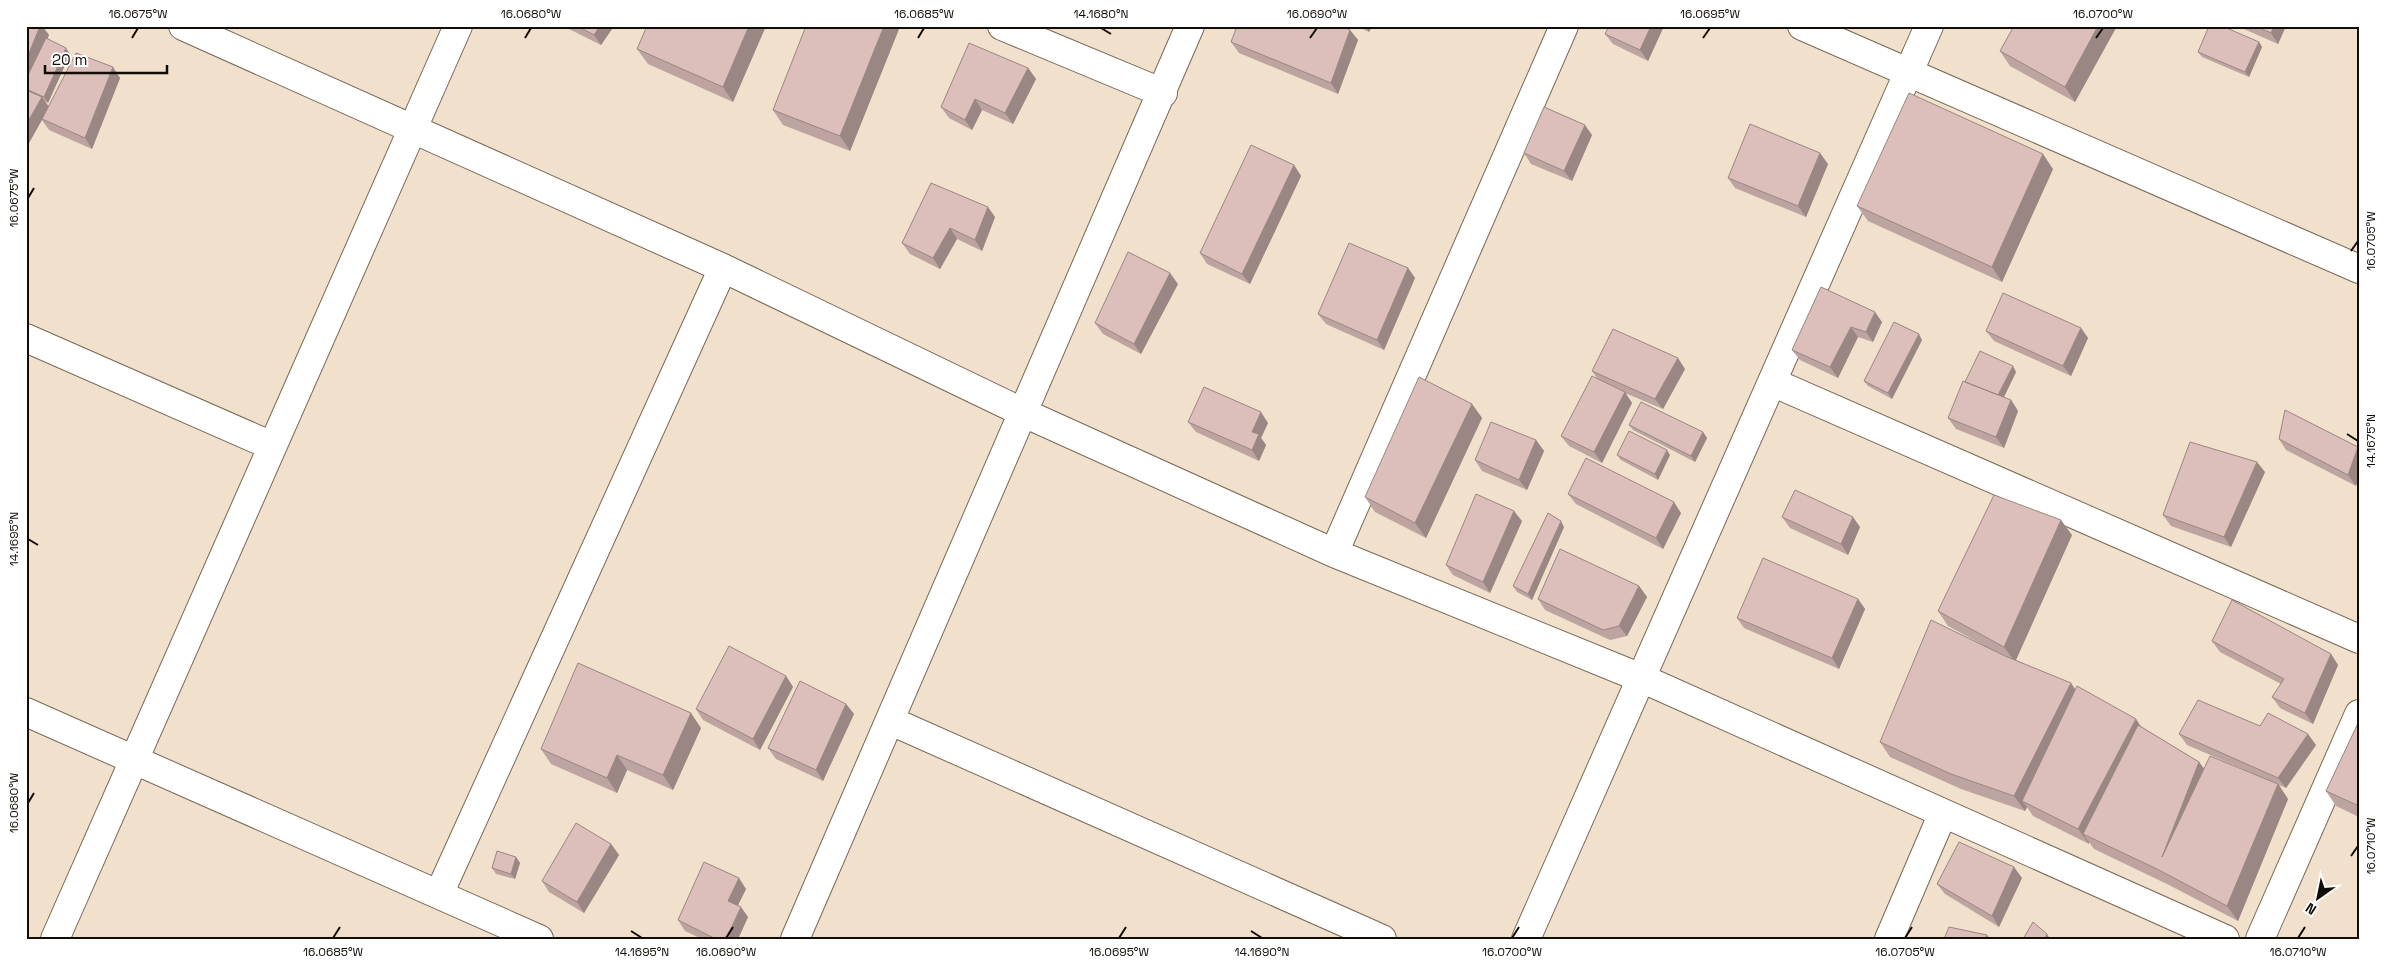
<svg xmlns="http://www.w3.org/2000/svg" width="2385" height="965" font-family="'Space Grotesk',sans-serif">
  <rect width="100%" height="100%" fill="#f1e0cb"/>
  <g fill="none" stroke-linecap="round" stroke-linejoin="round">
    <g stroke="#786956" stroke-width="30">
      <path id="minor" d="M183 26 723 268 1024 413 1334 553 1641 678 2225 939
        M1002 26 1163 93
        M1802 26 2359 269
        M26 338 272 446
        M1772 382 2359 639
        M1334 553 1564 26
        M26 712 539 939
        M891 721 1382 939
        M439 894 723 268
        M55 939 458 26
        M795 939 1190 26
        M1526 939 1929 26
        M1889 939 1943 813
        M2260 939 2359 714"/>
    </g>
    <use href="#minor" stroke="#fff" stroke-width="28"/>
  </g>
  <path fill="#bda4a0" d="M26 26H42L49 35 47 38 70 54 48 103 45 101 48 106 120 78 92 149 49 130 42 120 29 143 26 142Z
    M563 26H614L601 45Z
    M766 26 733 102 648 64 637 49Z
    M1357 26H1372L1369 32Z
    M1609 26H1664L1648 61 1613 44 1605 34Z
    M2014 26H2117L2075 102 2010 66 2000 51Z
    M2237 26H2286L2278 44Z
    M899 29 850 151 783 125 773 110Z
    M1350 30 1358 40 1338 94 1239 53 1231 42Z
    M2259 42 2262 47 2249 77 2202 57 2198 52Z
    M1028 68 1036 79 1013 124 982 110 972 130 949 118 941 107Z
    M1592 135 1572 181 1531 164 1524 153Z
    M1828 164 1806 217 1735 188 1728 178Z
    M1294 165 1301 176 1250 284 1207 264 1200 253Z
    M2053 169 2002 282 1868 221 1857 206Z
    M931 183 995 217 982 251 957 239 940 269 910 254 902 243Z
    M1408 268 1415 278 1384 350 1326 324 1318 314Z
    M1178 284 1141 354 1103 334 1095 323Z
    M1821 287 1882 322 1873 342 1858 337 1838 378 1800 360 1792 350Z
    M2081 328 2088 338 2071 376 1994 341 1986 331Z
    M1922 340 1892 399 1868 386 1864 381Z
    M1685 369 1663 409 1625 393 1632 403 1602 463 1569 446 1561 436 1597 378 1592 371Z
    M2016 372 2004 397 2011 400 2018 411 2004 448 1956 429 1948 418 1965 382Z
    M1472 404 1482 418 1426 538 1375 512 1365 497Z
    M1188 422 1268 423 1261 438 1266 445 1259 461 1196 432Z
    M1629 425 1703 432 1707 438 1695 462 1633 430Z
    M2279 439 2358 447 2356 486 2286 450Z
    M1536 440 1544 451 1527 490 1482 471 1475 460Z
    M1617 455H1670L1658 480 1621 460Z
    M2265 472 2231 547 2171 526 2163 515Z
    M1568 494 1681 513 1663 549 1576 504Z
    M1782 517 1860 527 1848 555 1790 528Z
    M1522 521 1490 593 1453 575 1446 565Z
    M1564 527 1532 600 1517 592 1513 586Z
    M2072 535 2016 660 2076 690 2142 727 2199 762 2204 769 2252 773 2187 745 2179 734 2260 726 2316 745 2286 788 2279 785 2288 799 2238 921 2167 884 2094 849 2089 842V844L2033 816 2027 807 2025 811 1961 789 1890 757 1880 742 1983 645 1948 626 1938 611Z
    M1639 586 1647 597 1627 636 1610 640 1545 610 1538 599Z
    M1858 599 1865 609 1839 669 1744 628 1737 618Z
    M2212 641 2331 654 2338 665 2313 724 2280 708 2272 697 2281 684 2220 652Z
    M786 676 793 687 760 750 703 720 696 709Z
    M846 704 854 714 823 781 776 759 768 748Z
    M2359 721V817L2336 806 2326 791Z
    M701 728 673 790 627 770 617 793 551 764 541 749Z
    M611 844 619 855 584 913 549 892 542 881Z
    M516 857 520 863 515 879 496 874 492 868Z
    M2022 878 1999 927 1945 894 1937 884Z
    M746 889 738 905 748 917 738 939H702L685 931 678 920Z"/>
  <path fill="#9a8682" d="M40 26H42L49 35 27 87 26 86V61Z
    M600 26H614L601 45 594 35Z
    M749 26H766L733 102 723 87Z
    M884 26H897L899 29 850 151 840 136Z
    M1365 26H1372L1369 32Z
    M1651 26H1664L1648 61 1640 50Z
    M2098 26H2117L2075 102 2065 87Z
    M2274 26H2286L2278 44 2271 33Z
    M1350 30 1358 40 1338 94 1331 83Z
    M2259 42 2262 47 2249 77 2245 72Z
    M66 48 70 54 48 103 44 97Z
    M113 67 120 78 92 149 85 138Z
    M1028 68 1036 79 1013 124 1005 113Z
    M42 97 49 107 29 143 26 139V125Z
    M975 99 982 110 972 130 965 120Z
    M1585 125 1592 135 1572 181 1564 171Z
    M1820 153 1828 164 1806 217 1798 206Z
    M2043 154 2053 169 2002 282 1992 267Z
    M1294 165 1301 176 1250 284 1242 274Z
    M988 207 995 217 982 251 975 240Z
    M950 228 957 239 940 269 933 258Z
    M1408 268 1415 278 1384 350 1377 340Z
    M1170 273 1178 284 1141 354 1134 344Z
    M1875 312 1882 322 1873 342 1866 332Z
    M1851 327 1858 337 1838 378 1830 367Z
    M2081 328 2088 338 2071 376 2063 366Z
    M1919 334 1922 340 1892 399 1888 393Z
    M1678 358 1685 369 1663 409 1655 399Z
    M2013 366 2016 372 2001 403 1997 398Z
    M1625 392 1632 403 1602 463 1594 452Z
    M2011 400 2018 411 2004 448 1996 437Z
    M1472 404 1482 418 1426 538 1415 523Z
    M1261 412 1268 423 1261 438 1266 445 1259 461 1252 450V432Z
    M1703 432 1707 438 1695 462 1691 456Z
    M1536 440 1544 451 1527 490 1519 480Z
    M2358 447 2359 449V477L2356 486 2348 475Z
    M1667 450 1670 455 1658 480 1655 474Z
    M2257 462 2265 472 2231 547 2224 537Z
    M1674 502 1681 513 1663 549 1656 538Z
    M1514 511 1522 521 1490 593 1483 582Z
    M1853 517 1860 527 1848 555 1841 544Z
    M2061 520 2072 535 2015 662 2004 647Z
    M1561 521 1564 527 1532 600 1528 594Z
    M1639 586 1647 597 1627 636 1619 626Z
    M1858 599 1865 609 1839 669 1832 658Z
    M2331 654 2338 665 2313 724 2305 713Z
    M786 676 793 687 760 750 753 739Z
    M2071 683 2081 698 2022 801 2027 807 2025 811 2014 796Z
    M846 704 854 714 823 781 816 770Z
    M691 713 701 728 673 790 663 775Z
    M2136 719 2146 734 2083 834 2089 842V844L2078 829Z
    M2308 734 2316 745 2286 788 2278 778Z
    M617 755 627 770 617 793 607 778Z
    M2199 762 2210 777 2162 857Z
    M2278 784 2288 799 2238 921 2227 906Z
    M611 844 619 855 584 913 577 902Z
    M516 857 520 863 515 879 511 874Z
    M2014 867 2022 878 1999 927 1992 916Z
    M739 878 746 889 735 911 728 901Z
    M741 907 748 917 738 939H726Z
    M2047 934 2050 939H2045Z
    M1987 935 1990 939H1985Z"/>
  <path fill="#dcbfba" stroke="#9a8682" d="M26 26H40L26 61Z
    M577 26H600L594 35Z
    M647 26H749L723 87 637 49Z
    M806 26H884L840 136 773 110Z
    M1237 26H1341L1350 30 1331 83 1231 42Z
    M1609 26H1651L1640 50 1605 34Z
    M2014 26H2098L2065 87 2000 51Z
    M2209 26H2222L2259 42 2245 72 2198 52Z
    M2255 26H2274L2271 33Z
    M46 38 66 48 44 97 26 89V79Z
    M969 43 1028 68 1005 113 975 99 965 120 941 107Z
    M76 53 113 67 85 138 42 119Z
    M26 90 42 97 26 125Z
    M1909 93 2043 154 1992 267 1857 206Z
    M1544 107 1585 125 1564 171 1524 153Z
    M1750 124 1820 153 1798 206 1728 178Z
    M1251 145 1294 165 1242 274 1200 253Z
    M931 183 988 207 975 240 950 228 933 258 902 243Z
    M1349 243 1408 268 1377 340 1318 314Z
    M1128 252 1170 273 1134 344 1095 323Z
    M1821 287 1875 312 1866 332 1851 327 1830 367 1792 350Z
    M2003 293 2081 328 2063 366 1986 331Z
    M1894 322 1919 334 1888 393 1864 381Z
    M1613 329 1678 358 1655 399 1592 371Z
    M1980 351 2013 366 1998 395 1965 382Z
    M1592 376 1625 392 1594 452 1561 436Z
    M1419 377 1472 404 1415 523 1365 497Z
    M1963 381 2011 400 1996 437 1948 418Z
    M1204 387 1261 412 1252 432 1259 434 1252 450 1188 422Z
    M1641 402 1703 432 1691 456 1629 425Z
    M2285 410 2358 447 2348 475 2279 439Z
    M1491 422 1536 440 1519 480 1475 460Z
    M1629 431 1667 450 1655 474 1617 455Z
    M2190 442 2257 462 2224 537 2163 515Z
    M1586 458 1674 502 1656 538 1568 494Z
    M1795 490 1853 517 1841 544 1782 517Z
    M1476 494 1514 511 1483 582 1446 565Z
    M1994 495 2061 520 2004 647 1938 611Z
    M1548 513 1561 521 1528 594 1513 586Z
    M1560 549 1639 586 1619 626 1603 630 1538 599Z
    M1763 558 1858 599 1832 658 1737 618Z
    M2232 600 2331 654 2305 713 2272 697 2284 679 2212 641Z
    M1931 620 2005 656 2071 683 2014 796 1951 774 1880 742Z
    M729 646 786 676 753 739 696 709Z
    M578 663 691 713 663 775 617 755 607 778 541 749Z
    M800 681 846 704 816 770 768 748Z
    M2077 686 2136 719 2078 829 2022 801Z
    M2198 700 2260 726 2268 713 2308 734 2278 778 2179 734Z
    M2359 721V806L2326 791Z
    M2138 725 2199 762 2162 857 2210 756 2278 784 2227 906 2157 869 2083 834Z
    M576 823 611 844 577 902 542 881Z
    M1959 842 2014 867 1992 916 1937 884Z
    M497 851 516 857 511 874 492 868Z
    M704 862 739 878 728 901 741 907 726 939H716L678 920Z
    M2033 922 2047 934 2045 939H2023Z
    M1949 927 1987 935 1985 939H1944Z"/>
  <path fill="none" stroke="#110c05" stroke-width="2" d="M1101 28 1111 34M132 38 138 28M525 38 531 28M918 38 924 28M1310 38 1317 28M1703 38 1710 28M2096 38 2103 28M28 198 34 188M2351 251 2358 241M2347 434 2358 441M28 539 38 545M28 803 34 793M2351 856 2358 846M631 931 642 938M1251 931 1262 938M333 938 340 927M726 938 733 927M1119 938 1126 927M1512 938 1519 927M1905 938 1912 927M2298 938 2305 927"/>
  <rect width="2385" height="965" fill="none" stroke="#ffffff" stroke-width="55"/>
  <g transform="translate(2318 898) rotate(213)" stroke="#ffffff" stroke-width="4" paint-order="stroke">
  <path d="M0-4L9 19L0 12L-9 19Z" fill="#110c05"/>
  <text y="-8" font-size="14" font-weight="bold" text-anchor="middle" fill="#110c05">N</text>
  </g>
  <path d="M45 65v8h122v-8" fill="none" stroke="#110c05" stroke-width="2.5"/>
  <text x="52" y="65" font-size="15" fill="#110c05" stroke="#ffffff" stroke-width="4" paint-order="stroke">20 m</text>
  <rect x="28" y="28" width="2330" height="910" fill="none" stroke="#110c05" stroke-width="2"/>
  <g font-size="12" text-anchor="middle" fill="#110c05">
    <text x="138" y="18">16.0675°W</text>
    <text x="531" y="18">16.0680°W</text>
    <text x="924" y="18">16.0685°W</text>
    <text x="1101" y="18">14.1680°N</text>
    <text x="1317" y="18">16.0690°W</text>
    <text x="1710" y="18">16.0695°W</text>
    <text x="2103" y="18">16.0700°W</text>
    <text transform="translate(14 198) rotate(-90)" y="4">16.0675°W</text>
    <text transform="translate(2371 241) rotate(-90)" y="4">16.0705°W</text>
    <text transform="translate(2371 441) rotate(-90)" y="4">14.1675°N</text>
    <text transform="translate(14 539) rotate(-90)" y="4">14.1695°N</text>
    <text transform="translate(14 803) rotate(-90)" y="4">16.0680°W</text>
    <text transform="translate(2371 846) rotate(-90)" y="4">16.0710°W</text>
    <text x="333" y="956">16.0685°W</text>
    <text x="642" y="956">14.1695°N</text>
    <text x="726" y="956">16.0690°W</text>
    <text x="1119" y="956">16.0695°W</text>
    <text x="1262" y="956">14.1690°N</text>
    <text x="1512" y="956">16.0700°W</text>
    <text x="1905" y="956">16.0705°W</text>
    <text x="2298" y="956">16.0710°W</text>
  </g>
</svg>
